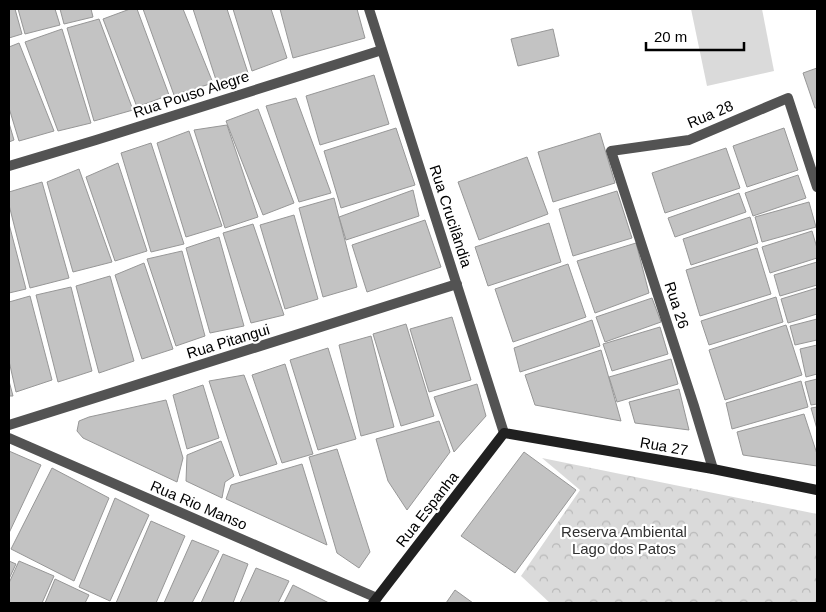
<svg xmlns="http://www.w3.org/2000/svg" width="826" height="612" font-family="Helvetica,sans-serif">
  <defs>
    <pattern id="forest-crowns" width="20" height="18" patternUnits="userSpaceOnUse" patternTransform="scale(1.25)"><rect width="20" height="18" fill="#dadada"/><path d="M2 6a3 3 0 1 1 6 0M12 15a3 3 0 1 1 6 0" fill="none" stroke="#b9b9b9"/></pattern>
  </defs>
  <rect width="100%" height="100%" fill="#fff"/>
  <path fill="#dadada" d="M691 9H762L774 71 707 86Z"/>
  <path fill="url(#forest-crowns)" d="M542 458 817 514V603H550L521 576 580 490Z"/>
  <path fill="#c3c3c3" stroke="#979797" d="M9 9H15L22 34 9 38Z
    M18 9H55L60 25 25 34Z
    M60 9H91L93 17 64 24Z
    M130 9H137L169 95 137 107 103 19Z
    M143 9H183L213 83 174 95Z
    M193 9H227L248 73 217 83Z
    M233 9H271L287 58 252 71Z
    M280 9H357L365 38 293 58Z
    M99 19 133 110 94 121 67 28Z
    M62 29 91 123 58 131 25 42Z
    M553 29 559 56 518 66 511 39Z
    M19 43 54 131 19 141 9 108V47Z
    M817 68V108H815L803 73Z
    M374 75 389 124 320 145 306 96Z
    M296 98 331 193 299 202 266 106Z
    M258 109 294 203 263 215 226 121Z
    M9 123 14 140 9 142Z
    M227 125 258 217 225 228 194 130Z
    M396 128 415 185 341 208 324 151Z
    M784 128 798 170 747 187 733 146Z
    M189 131 222 226 186 237 157 143Z
    M600 133 615 183 553 202 538 152Z
    M151 143 184 244 151 252 121 153Z
    M726 148 740 188 665 213 652 173Z
    M527 157 548 214 479 240 458 182Z
    M118 163 147 251 115 261 86 177Z
    M79 169 112 262 73 272 47 182Z
    M798 175 806 198 753 216 745 193Z
    M42 182 69 278 30 288 9 205V192Z
    M413 190 419 216 346 240 339 217Z
    M617 191 632 238 573 256 559 209Z
    M739 193 746 212 675 237 668 218Z
    M334 198 357 287 323 297 299 208Z
    M809 202 816 227 762 242 755 217Z
    M294 215 318 299 285 309 260 225Z
    M750 217 758 243 691 265 683 239Z
    M425 220 441 267 367 292 352 245Z
    M549 223 561 262 488 286 475 247Z
    M9 224 26 289 9 293Z
    M253 224 284 315 251 323 223 233Z
    M812 231 817 248V258L770 273 762 247Z
    M219 237 244 326 210 333 186 248Z
    M636 243 649 293 595 313 577 261Z
    M757 248 771 294 700 316 686 270Z
    M182 251 205 336 176 346 147 259Z
    M817 262V285L780 296 774 275Z
    M144 263 173 349 142 359 115 275Z
    M568 264 586 317 513 342 495 289Z
    M110 276 134 361 99 373 76 286Z
    M71 287 92 371 58 382 36 295Z
    M817 288V314L788 323 781 299Z
    M30 296 52 380 16 392 9 361V302Z
    M776 297 783 322 709 345 701 321Z
    M652 298 661 322 605 342 596 317Z
    M452 317 471 380 429 392 410 329Z
    M817 319V340L795 345 790 326Z
    M592 320 600 346 520 372 514 348Z
    M406 324 434 416 401 426 373 334Z
    M786 325 802 375 725 400 709 350Z
    M660 327 668 354 612 371 603 344Z
    M371 336 394 427 361 436 339 345Z
    M817 345V374L806 377 800 349Z
    M328 348 356 439 318 450 290 360Z
    M601 350 621 421 535 405 525 375Z
    M671 359 678 384 617 402 609 377Z
    M285 364 313 454 282 463 252 375Z
    M244 375 277 464 240 476 209 381Z
    M817 379V404L811 405 805 382Z
    M9 381 13 396H9Z
    M801 381 808 407 732 429 726 403Z
    M477 384 486 416 454 452 434 397Z
    M203 385 219 438 187 449 173 395Z
    M679 389 689 430 635 423 629 402Z
    M166 400 183 458 177 482 83 438 77 431 79 421 89 417Z
    M817 407V429L811 408Z
    M804 414 817 454V466L743 455 737 432Z
    M439 421 450 452 407 510 388 481 376 439Z
    M221 441 234 476 225 482 222 498 186 481 187 455Z
    M337 449 370 552 359 568 337 553 309 457Z
    M9 451 41 465 9 533Z
    M524 452 576 490 515 573 461 536Z
    M302 464 327 545 226 499 231 485Z
    M52 468 109 498 74 581 11 549Z
    M115 498 149 515 110 601 79 587Z
    M151 521 185 536 156 603H116Z
    M192 540 219 551 192 603H164Z
    M223 554 248 564 233 603H201Z
    M9 561 16 564 9 579Z
    M19 561 54 576 42 603H9V583Z
    M256 568 289 581 278 603H240Z
    M55 579 89 595 85 603H45Z
    M293 585 329 603H284Z
    M455 590 473 603H446Z"/>
  <g fill="none" stroke-linecap="round" stroke-linejoin="round">
    <path stroke="#535353" stroke-width="10" d="M369 9 504 433
      M9 166 96 140 382 50
      M9 425 457 284
      M9 438 377 598
      M713 469 694 406 611 151 689 140 788 98 817 187"/>
    <path stroke="#202020" stroke-width="10" d="M373 603 504 433 713 469 817 490"/>
  </g>
  <g text-anchor="middle" dominant-baseline="central" stroke-width="4.5" stroke-linejoin="round" paint-order="stroke">
    <g font-size="15" fill="#000" stroke="#fff">
      <text transform="translate(191 94) rotate(-18)">Rua Pouso Alegre</text>
      <text transform="translate(710 114) rotate(-23)">Rua 28</text>
      <text transform="translate(451 216) rotate(72)">Rua Crucilândia</text>
      <text transform="translate(677 305) rotate(72)">Rua 26</text>
      <text transform="translate(228 341) rotate(-17)">Rua Pitangui</text>
      <text transform="translate(664 446) rotate(10)">Rua 27</text>
      <text transform="translate(199 505) rotate(23)">Rua Rio Manso</text>
      <text transform="translate(427 509) rotate(-52)">Rua Espanha</text>
    </g>
    <g font-size="15" fill="#313131" stroke="#fff">
      <text x="624" y="531">Reserva Ambiental<tspan x="624" dy="17">Lago dos Patos</tspan></text>
    </g>
  </g>
  <rect width="826" height="612" fill="none" stroke="#000000" stroke-width="20"/>
  <path d="M646 42v8h98v-8" fill="none" stroke="#000000" stroke-width="2.5"/>
  <text x="654" y="42" font-size="15" fill="#000000" stroke="#ffffff" stroke-width="4" paint-order="stroke">20 m</text>
</svg>
